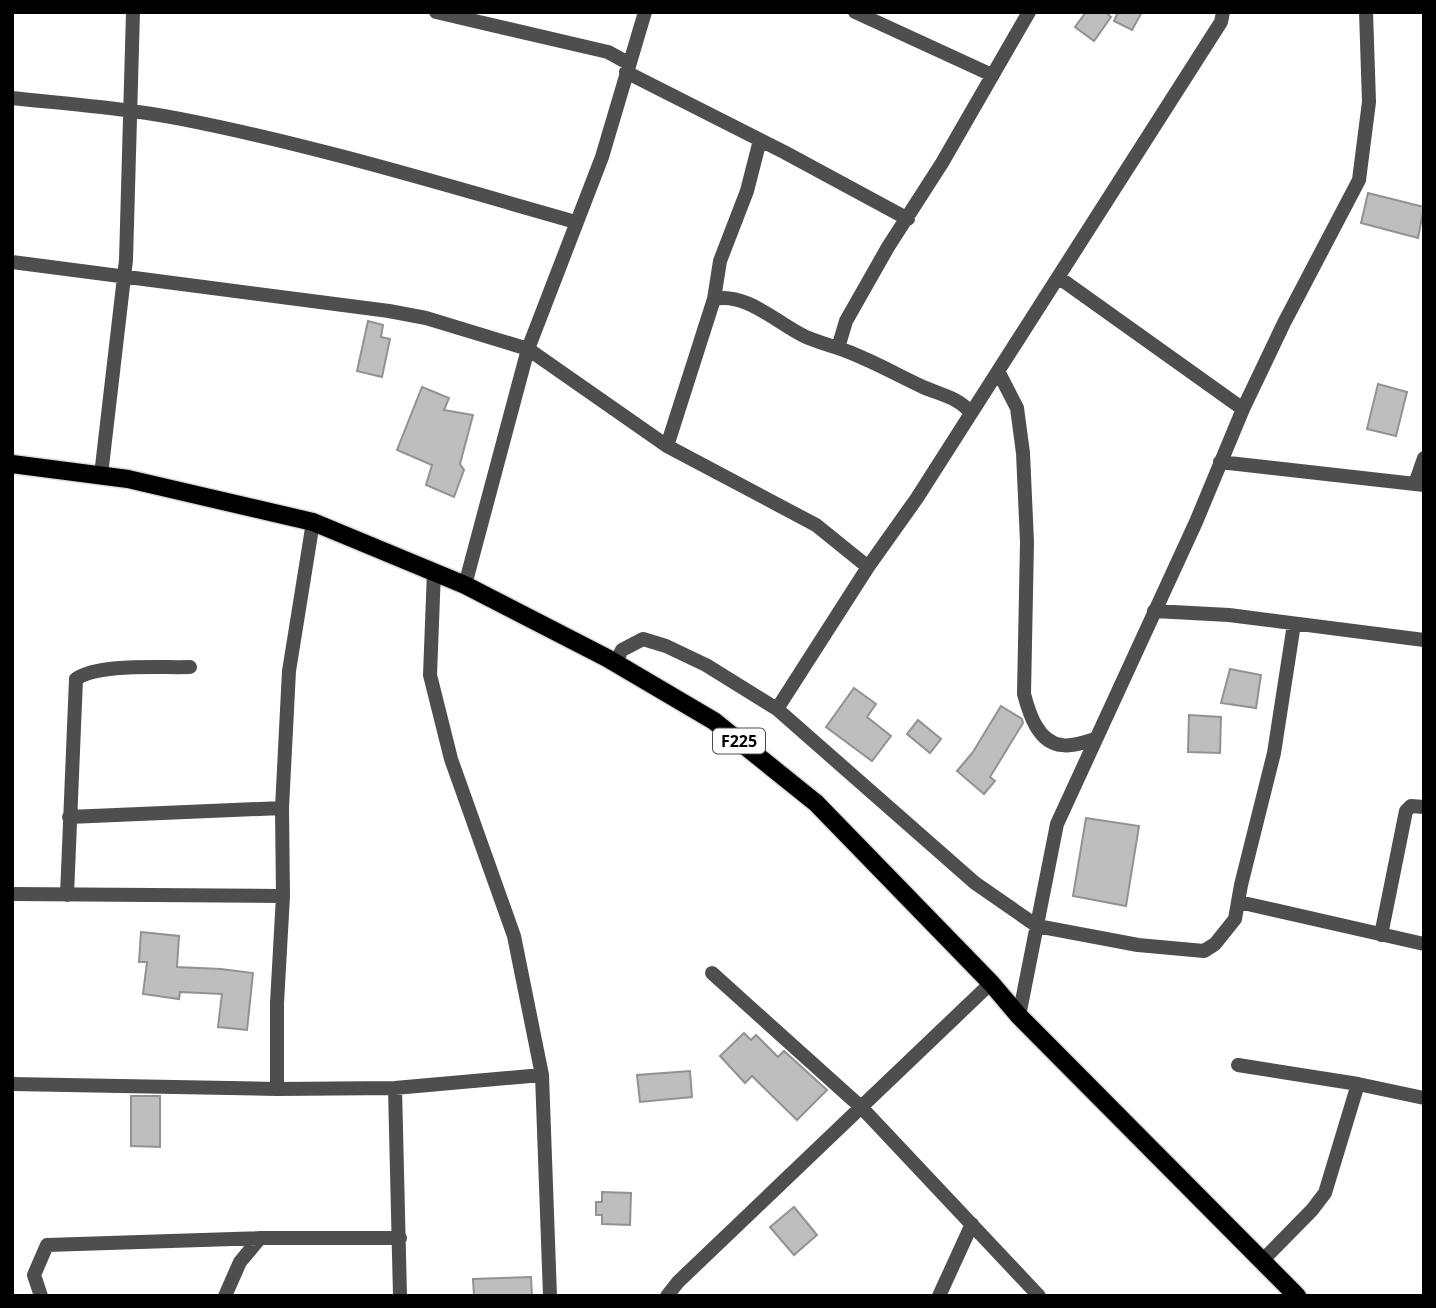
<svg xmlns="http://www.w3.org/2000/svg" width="1436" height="1308" font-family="'Noto Sans',sans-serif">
  <rect width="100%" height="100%" fill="#fff"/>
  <path fill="#bebebe" stroke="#929292" stroke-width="2" d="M1086 12H1105L1111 17 1094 41 1075 27Z
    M1118 12H1142L1132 30 1114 21Z
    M1368 193 1424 207 1418 238 1361 223Z
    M368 321 383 325 381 337 390 339 382 377 357 371Z
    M1378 384 1407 392 1396 436 1367 429Z
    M422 387 449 398 444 410 473 415 460 464 464 470 454 497 426 485 432 465 397 450Z
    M1230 669 1261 675 1256 708 1221 703Z
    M854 688 876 704 867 717 891 736 872 761 826 727Z
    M1001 706 1022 719 1023 723 990 777 995 781 984 794 957 771 973 752Z
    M1189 715 1221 717 1220 753 1188 752Z
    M918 720 941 739 930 753 907 734Z
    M1086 818 1139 826 1126 906 1073 896Z
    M141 932 179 936 177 967 221 969 253 973 247 1030 218 1027 222 994 180 992 179 999 143 994 147 962H139Z
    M744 1033 751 1040 756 1035 778 1057 784 1051 827 1090 797 1120 752 1076 745 1083 720 1056Z
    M690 1071 692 1097 640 1102 637 1075Z
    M131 1096H160V1147L131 1146Z
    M602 1192 631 1193 630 1225 602 1224V1215H596V1202H602Z
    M794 1207 817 1235 794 1255 770 1227Z
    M531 1277 532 1296H474L473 1279Z"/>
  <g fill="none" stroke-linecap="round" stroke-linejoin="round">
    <g stroke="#dbdbdb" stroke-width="21">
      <path id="primary" d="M12 464 128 479 313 522 465 585 607 658 714 721 816 803 991 983 1019 1016 1297 1296"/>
    </g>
    <path stroke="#4e4e4e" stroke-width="14" d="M436 12 608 52 628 63
      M855 12 992 75
      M626 72 784 152 908 219
      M12 98C68 104 125 108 181 119 314 145 445 185 576 222
      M12 262 389 311 426 318 528 349 667 446 816 525 868 567
      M1058 277 1243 409
      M714 299C747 292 778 324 806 337 816 341 828 345 838 348
      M998 371 1017 408 1023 453 1027 542 1024 694C1029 713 1038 743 1062 745 1072 747 1085 742 1095 739
      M971 413C958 397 941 395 923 387 895 374 868 358 838 348L846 321 888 247 942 163 1029 12
      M667 446 714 299 720 261 747 191 760 140
      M1220 462 1424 485
      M101 475 126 260 133 12
      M1415 484 1424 458
      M434 571 430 675 451 759 514 936 542 1075 550 1296
      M465 585 528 349 602 157 645 12
      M1154 611 1229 615 1424 640
      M615 663 622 650 643 639 666 646 706 665 777 709 975 883 1037 926 1138 945 1204 951 1215 944 1235 919 1241 885 1274 753 1294 624
      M777 709 868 567 917 498 1221 22 1223 12
      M69 817 282 808
      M12 894 283 896
      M67 895 76 679C99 663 160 668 190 667
      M1239 902 1424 944
      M1381 935 1406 811 1411 806 1424 807
      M712 973 862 1108 1039 1296
      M1019 1016 1057 824 1196 522 1243 409 1284 323 1359 180 1369 102 1366 12
      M1238 1065 1358 1084 1424 1098
      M12 1084 277 1089 395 1088 542 1075
      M395 1088 400 1296
      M277 1089V1003L283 896 282 808 289 671 313 522
      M1262 1261 1312 1210 1325 1193 1358 1084
      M41 1296 34 1275 47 1245 260 1238H400
      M225 1296 240 1262 260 1238
      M667 1296 678 1282 991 983
      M939 1296 972 1224"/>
    <use href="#primary" stroke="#000" stroke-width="18"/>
  </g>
  <g text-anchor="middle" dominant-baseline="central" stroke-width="5" stroke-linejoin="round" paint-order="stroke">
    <rect fill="#fff" stroke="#4c4c4c" stroke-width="2" x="713" y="728.5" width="52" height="25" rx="5"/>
    <g font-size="16" font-weight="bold" fill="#000">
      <text x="739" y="741">F225</text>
    </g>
  </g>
  <rect width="1436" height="1308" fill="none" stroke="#000000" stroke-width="28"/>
</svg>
